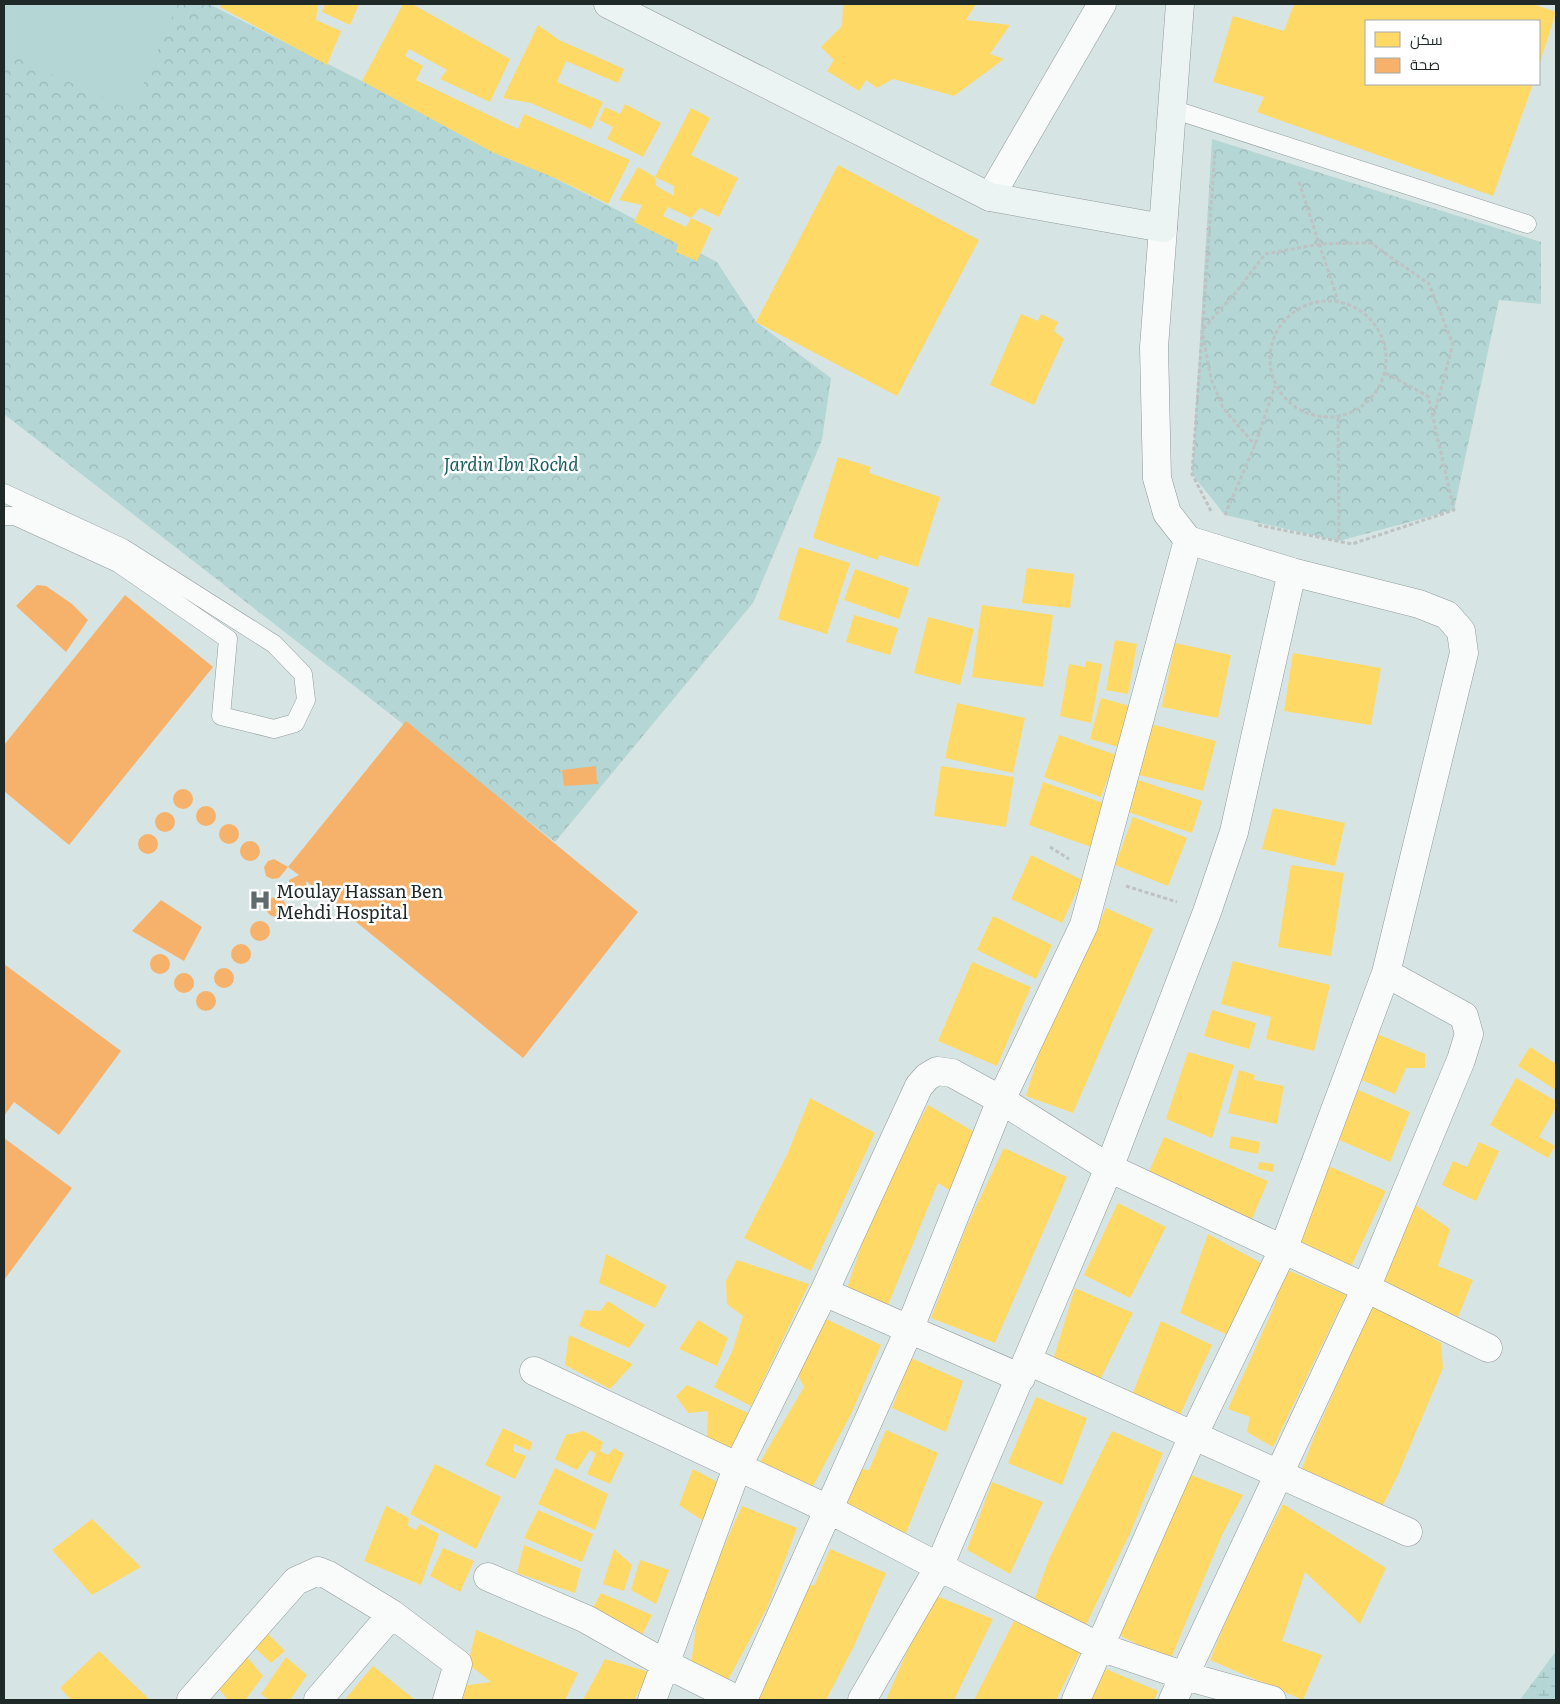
<svg xmlns="http://www.w3.org/2000/svg" width="1560" height="1704" font-family="Literata,Cairo,serif">
  <defs>
    <pattern id="forest-crowns" width="20" height="18" patternUnits="userSpaceOnUse" patternTransform="scale(1.25)"><rect width="20" height="18" fill="#b4d6d5"/><path d="M2 6a3 3 0 1 1 6 0M12 15a3 3 0 1 1 6 0" fill="none" stroke="#9ab8b7"/></pattern>
    <pattern id="wetland-marsh" width="20" height="14" patternUnits="userSpaceOnUse" patternTransform="scale(1.25)"><rect width="20" height="14" fill="#b4d6d5"/><path d="M1 5h8M5 5V1M11 12h8M15 12V8" fill="none" stroke="#9ab8b7"/></pattern>
  </defs>
  <rect width="100%" height="100%" fill="#d7e4e4"/>
  <path fill="url(#forest-crowns)" d="M4 4H209L592 197 717 262 756 322 831 378 822 440 753 603 555 842 4 414Z
    M1212 139 1541 242V304L1499 300 1454 510 1339 541 1225 515 1192 474Z"/>
  <path fill="url(#wetland-marsh)" d="M1556 1651V1700H1520Z"/>
  <path fill="#b4d6d5" d="M4 4H175L177 5 132 111 4 52Z"/>
  <path fill="#ffd966" d="M222 4H318L316 20 341 31 327 65 220 7Z
    M325 4H359L350 25 322 12Z
    M403 4H412L510 59 490 102 440 79 447 70 409 49 405 56 423 66 416 80 518 129 524 114 630 160 608 204 557 179 494 153 362 81Z
    M843 4H976L966 20 1010 25 990 54 1004 59 954 96 893 79 877 88 866 80 859 91 827 71 834 60 821 47 842 26Z
    M1294 4H1533L1556 12 1539 66V21H1366V84H1533L1493 196 1257 112 1264 97 1213 82 1233 16 1284 31Z
    M538 25 559 40 624 69 618 83 566 61 557 82 603 102 591 129 531 103 503 98Z
    M625 104 661 123 643 157 607 139 613 127 599 120 605 107 620 114Z
    M691 108 710 118 691 155 738 178 719 217 700 208 691 218 668 207 663 216 686 227 691 218 712 228 697 261 676 252 678 244 634 222 642 205 619 200 638 167 655 177 656 186 674 196V186L655 177Z
    M838 165 979 240 897 396 756 322Z
    M1021 314 1038 321 1041 314 1058 322 1054 331 1064 339 1034 405 990 385Z
    M838 457 871 467 869 473 940 497 918 567 879 555 878 560 813 538Z
    M799 547 850 563 827 634 778 619Z
    M1027 568 1074 574 1070 608 1022 603Z
    M855 569 909 588 899 619 844 600Z
    M982 605 1053 615 1043 687 972 677Z
    M854 615 898 628 890 655 846 642Z
    M928 617 974 629 960 685 914 673Z
    M1115 640 1137 644 1128 694 1106 690Z
    M1175 643 1231 655 1218 718 1162 707Z
    M1293 653 1381 668 1371 725 1284 711Z
    M1086 661 1102 664 1091 723 1060 716 1069 664 1085 667Z
    M1101 698 1130 706 1119 747 1090 739Z
    M957 703 1025 718 1013 773 945 758Z
    M1147 723 1216 741 1203 791 1135 774Z
    M1059 735 1116 755 1101 797 1044 777Z
    M941 766 1014 777 1006 827 934 816Z
    M1138 780 1202 801 1192 833 1128 812Z
    M1043 782 1109 805 1094 848 1029 825Z
    M1273 808 1345 823 1335 866 1262 849Z
    M1133 817 1187 838 1168 886 1115 865Z
    M1031 855 1082 880 1062 923 1011 899Z
    M1291 865 1344 873 1331 956 1278 947Z
    M1106 908 1153 929 1073 1113 1026 1096 1039 1053Z
    M993 916 1052 945 1036 979 977 950Z
    M1233 961 1330 985 1314 1051 1266 1039 1271 1017 1221 1004Z
    M972 962 1031 987 997 1066 938 1041Z
    M1212 1010 1256 1023 1249 1049 1204 1036Z
    M1377 1034 1425 1054V1068H1406L1395 1094 1359 1079Z
    M1530 1047 1556 1064V1090L1518 1066Z
    M1188 1052 1234 1065 1212 1138 1166 1119Z
    M1239 1070 1255 1075 1254 1080 1284 1086 1277 1124 1228 1113Z
    M1516 1078 1556 1101V1107L1539 1137 1555 1146 1548 1158 1490 1125Z
    M1358 1090 1410 1112 1390 1162 1337 1139Z
    M810 1098 875 1133 811 1271 744 1238 787 1155Z
    M928 1105 976 1133 951 1191 938 1183 888 1305 846 1291 876 1203Z
    M1231 1136 1260 1142 1258 1154 1229 1148Z
    M1164 1137 1268 1181 1251 1221 1148 1174Z
    M1479 1142 1499 1151 1476 1201 1442 1185 1453 1161 1467 1167Z
    M1004 1148 1067 1177 995 1343 931 1318 966 1228Z
    M1259 1162 1274 1164 1273 1172 1258 1169Z
    M1326 1165 1386 1191 1349 1271 1296 1245Z
    M1118 1203 1166 1227 1130 1298 1084 1275Z
    M1414 1204 1450 1229 1438 1266 1473 1280 1458 1317 1382 1284Z
    M1208 1234 1261 1263 1228 1335 1180 1313Z
    M606 1254 667 1286 655 1308 599 1283Z
    M737 1260 809 1284 751 1406 714 1387 732 1352 743 1316 727 1304 726 1281Z
    M1285 1269 1346 1295 1273 1447 1247 1432 1250 1417 1228 1409 1274 1307Z
    M1075 1288 1133 1313 1098 1384 1054 1357Z
    M608 1301 645 1325 629 1348 579 1326 585 1310 600 1311Z
    M1373 1304 1441 1343 1443 1368 1397 1477 1380 1511 1300 1474 1314 1437Z
    M824 1318 881 1345 852 1412 811 1490 759 1464 804 1387 798 1375Z
    M698 1320 728 1338 717 1366 679 1349Z
    M1161 1321 1212 1345 1180 1415 1133 1393Z
    M569 1335 633 1364 610 1389 565 1365Z
    M911 1358 963 1381 946 1432 892 1408Z
    M687 1385 748 1413 734 1450 707 1440 708 1411 688 1413 676 1396Z
    M1036 1397 1087 1418 1062 1485 1008 1463Z
    M503 1428 532 1442 530 1451 514 1444 513 1451 526 1456 515 1479 485 1465Z
    M886 1430 938 1453 906 1533 843 1507 858 1469 869 1470Z
    M584 1431 603 1442 600 1451 608 1455 614 1448 624 1454 610 1484 587 1474 596 1454 590 1450 577 1470 555 1459 566 1435Z
    M1112 1431 1163 1453 1131 1531 1084 1629 1033 1603 1050 1557Z
    M435 1464 501 1497 476 1549 410 1514Z
    M555 1468 608 1494 595 1530 538 1504Z
    M693 1469 719 1483 705 1522 679 1505Z
    M1191 1475 1243 1495 1222 1535 1170 1661 1119 1635Z
    M992 1482 1043 1502 1010 1574 967 1550Z
    M1283 1504 1386 1568 1360 1624 1305 1572 1282 1641 1322 1655 1303 1700 1210 1660 1236 1596Z
    M386 1506 409 1518 408 1526 416 1530 420 1524 439 1534 421 1585 364 1561Z
    M742 1506 797 1528 767 1608 728 1680 691 1665 696 1627 707 1584Z
    M538 1510 593 1534 582 1562 524 1538Z
    M92 1519 141 1567 92 1595 52 1550Z
    M524 1545 581 1569 575 1593 517 1573Z
    M443 1548 474 1561 460 1592 430 1576Z
    M614 1549 632 1565 624 1591 603 1584Z
    M830 1549 886 1573 854 1646 826 1700H755L803 1582 814 1586Z
    M640 1560 669 1570 656 1604 631 1590Z
    M601 1593 652 1615 640 1639 589 1615Z
    M932 1594 993 1619 954 1700H886Z
    M1014 1621 1080 1652 1056 1700H974Z
    M263 1629 285 1651 271 1663 253 1646Z
    M476 1630 578 1673 565 1700H462L460 1686 491 1682 468 1664Z
    M99 1651 150 1700H71L60 1688Z
    M243 1652 263 1676 246 1699 228 1700 214 1683Z
    M286 1657 307 1675 290 1700H269L261 1694Z
    M605 1659 649 1672 634 1700H583Z
    M373 1666 415 1700H349L346 1698Z
    M1101 1667 1158 1691 1154 1700H1088Z"/>
  <path fill="#f6b26b" d="M37 585 46 586 72 604 88 620 66 652 16 606Z
    M125 595 213 667 69 845 4 791V745Z
    M406 721 638 912 523 1058 306 881 307 889 302 894H293L289 889V880L299 875 288 867Z
    M596 766 597 784 564 786 562 770Z
    M173 799a10 10 0 1 1 20 0a10 10 0 1 1-20 0Z
    M196 816a10 10 0 1 1 20 0a10 10 0 1 1-20 0Z
    M155 822a10 10 0 1 1 20 0a10 10 0 1 1-20 0Z
    M219 834a10 10 0 1 1 20 0a10 10 0 1 1-20 0Z
    M138 844a10 10 0 1 1 20 0a10 10 0 1 1-20 0Z
    M240 851a10 10 0 1 1 20 0a10 10 0 1 1-20 0Z
    M274 859 288 867 279 878 272 879 266 876 264 867 268 861Z
    M266 907a10 10 0 1 1 20 0a10 10 0 1 1-20 0Z
    M161 900 202 927 184 961 132 931Z
    M250 931a10 10 0 1 1 20 0a10 10 0 1 1-20 0Z
    M231 954a10 10 0 1 1 20 0a10 10 0 1 1-20 0Z
    M150 964a10 10 0 1 1 20 0a10 10 0 1 1-20 0Z
    M4 964 121 1051 59 1135 14 1102 4 1116Z
    M214 978a10 10 0 1 1 20 0a10 10 0 1 1-20 0Z
    M174 983a10 10 0 1 1 20 0a10 10 0 1 1-20 0Z
    M196 1001a10 10 0 1 1 20 0a10 10 0 1 1-20 0Z
    M4 1138 72 1188 4 1280Z"/>
  <g fill="none" stroke-linecap="round" stroke-linejoin="round">
    <g stroke="#909a99" stroke-width="19">
      <path id="lane" d="M1172 109 1527 224
        M4 493 123 548 274 644 303 674 306 700 295 723 274 729 221 716 228 639 118 563 15 516H4"/>
    </g>
    <g stroke="#909a99" stroke-width="29">
      <path id="street" d="M990 197 1102 4
        M824 1292 1021 1378
        M1028 1361 1408 1532
        M534 1371 828 1509 939 1567 1100 1647 1185 1676 1272 1700
        M488 1577 586 1619 664 1663 738 1700
        M191 1700 296 1581 318 1571 328 1575 392 1614 458 1664 447 1700
        M318 1700 392 1614
        M652 1700 737 1468 824 1292 919 1086 927 1077 937 1071 952 1073 1001 1100 1109 1168 1366 1288 1488 1348
        M743 1700 909 1330 1001 1100 1084 925 1188 540
        M862 1700 939 1567 1109 1168 1207 912 1234 832 1292 572 1188 540 1167 513 1157 478 1154 347 1163 228
        M1076 1700 1193 1436 1283 1250 1386 973 1464 653 1461 631 1447 615 1419 604 1292 572
        M1173 1700 1366 1288 1461 1060 1469 1034 1464 1016 1386 973"/>
    </g>
    <g stroke="#909a99" stroke-width="29">
      <path id="secondary" d="M608 4 990 197 1163 228 1180 4"/>
    </g>
    <path stroke="#bec2c2" stroke-width="3" stroke-dasharray="4 2.5" stroke-linecap="butt" d="M1299 182 1338 301
      M1270 359a58 58 0 1 1 116 0a58 58 0 1 1-116 0Z
      M1203 329 1237 291 1265 254 1320 244 1371 243 1429 284 1453 344 1434 415
      M1203 335 1211 379 1223 408 1255 445
      M1338 418 1339 541
      M1211 511 1192 474 1215 151
      M1225 515 1255 445 1275 386
      M1258 525 1352 544 1454 510 1428 396 1385 373
      M1050 847 1069 859
      M1126 886 1177 902"/>
    <use href="#lane" stroke="#f9fbfb" stroke-width="18"/>
    <use href="#street" stroke="#f9fbfb" stroke-width="28"/>
    <use href="#secondary" stroke="#ecf3f3" stroke-width="28"/>
  </g>
  <defs>
    <g id="hospital-bare" transform="scale(1.725)"><path d="M-5-5h3v3.5h4V-5h3V5h-3V1.5h-4V5h-3Z" fill="#5f6a6a" stroke="#fff" stroke-width="2.5" paint-order="stroke"/></g>
  </defs>
  <g fill-rule="evenodd">
    <use href="#hospital-bare" x="260" y="900"/>
  </g>
  <g text-anchor="middle" dominant-baseline="central" stroke-width="5" stroke-linejoin="round" paint-order="stroke">
    <g font-size="18" font-style="italic" fill="#1a5e5e" stroke="#fff">
      <text x="511" y="463">Jardin Ibn Rochd</text>
    </g>
    <g font-size="18" fill="#1f2928" stroke="#fff" text-anchor="start">
      <text x="276" y="890">Moulay Hassan Ben<tspan x="276" dy="21">Mehdi Hospital</tspan></text>
    </g>
  </g>
  <rect width="1560" height="1704" fill="none" stroke="#1f2928" stroke-width="10"/>
  <rect x="1365" y="20" width="175" height="65" fill="#ffffff" stroke="#a5a9a9"/>
  <rect x="1375" y="32" width="25" height="15" fill="#ffd966" stroke="#a5a9a9"/>
  <text x="1410" y="45" font-size="15" fill="#1f2928">سكن</text>
  <rect x="1375" y="58" width="25" height="15" fill="#f6b26b" stroke="#a5a9a9"/>
  <text x="1410" y="70" font-size="15" fill="#1f2928">صحة</text>
</svg>
